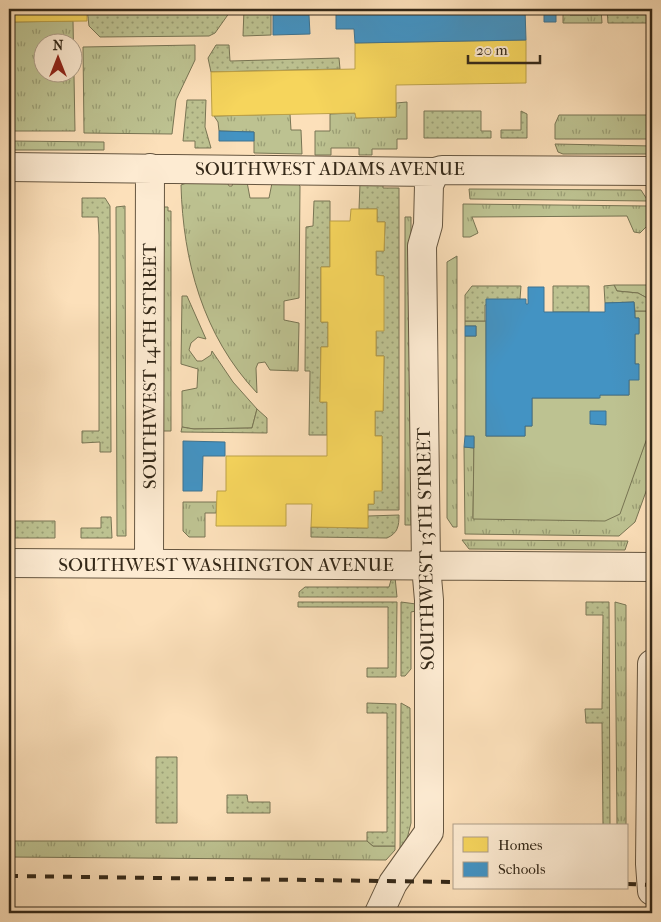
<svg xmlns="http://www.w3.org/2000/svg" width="661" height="922" font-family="'IM FELL French Canon',serif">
  <defs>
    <pattern id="grass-tufts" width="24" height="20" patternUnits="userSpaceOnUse" patternTransform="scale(1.25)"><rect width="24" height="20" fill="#bdc291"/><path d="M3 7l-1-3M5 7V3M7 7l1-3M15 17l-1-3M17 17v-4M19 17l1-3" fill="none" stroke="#9a9e75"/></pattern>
    <pattern id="garden-dots" width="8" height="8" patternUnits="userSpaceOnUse" patternTransform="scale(1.25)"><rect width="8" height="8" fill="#bdc291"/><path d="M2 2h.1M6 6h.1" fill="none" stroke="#9a9e75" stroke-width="1.8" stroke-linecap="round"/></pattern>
  </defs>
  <rect width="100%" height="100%" fill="#fce0ba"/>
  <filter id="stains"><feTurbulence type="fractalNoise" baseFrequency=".004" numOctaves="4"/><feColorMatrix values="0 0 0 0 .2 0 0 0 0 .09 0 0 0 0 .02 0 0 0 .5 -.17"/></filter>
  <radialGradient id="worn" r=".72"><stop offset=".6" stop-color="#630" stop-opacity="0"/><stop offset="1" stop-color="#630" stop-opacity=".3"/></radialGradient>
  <path fill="url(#grass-tufts)" stroke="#787554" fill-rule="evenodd" d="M563 9H570V15H598V9H601L602 23H563Z
    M73 21 75 131H9V22ZM42 42H72V72H42Z
    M195 45V60L176 100 172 134 84 133 83 47Z
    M407 102V139H397V149H372V155H359V148H331V155H315V131H330V114L355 113 356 118 396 117V103Z
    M290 114 291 130H301L302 154 254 153V132L219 131 218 122 214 116Z
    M559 115H652V139H555V124Z
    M9 141 104 142V150H9Z
    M555 144 652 146V154H563L558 152Z
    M189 182H227L229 186H232L233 182H247L250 198H269L272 183H297L300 186 299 298 284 301V320L299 323 298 371 270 370 265 362 258 363 256 368 257 393C203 336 183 261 181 185Z
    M469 189 641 190 648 201 470 199Z
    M463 204 648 206 647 226 640 233 634 232 627 216 472 217 478 233 470 237H463Z
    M125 206 126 536H117L116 207Z
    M161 207H168V211H171V431H162Z
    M405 217H411V525H405Z
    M457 256V527H453L447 518V262Z
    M614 285H652V311L647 298 638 293 617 291Z
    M182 296H187L206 339 198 337 191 343 189 350 197 361H202L211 355 212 351 233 382 257 409 252 428 193 429 182 427V391L197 388 198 369 181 364Z
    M652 424V475L635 522 619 536 465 534 464 447 474 448 473 518 619 514Z
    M183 502H217L216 513H205V537H189L183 531Z
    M462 540 628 541 625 550 469 549Z
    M615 602 626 605V826H617Z
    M9 841H367L373 846H395V850L386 860 9 857Z"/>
  <path fill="#bdc291" stroke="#787554" d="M635 311H652V424L620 514 605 521 473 519 474 437 465 436V336H476V326H465V321H486V436H525V426H532V398H599L600 395H629V380L639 364H635V334L639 333V318H635Z"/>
  <path fill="url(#garden-dots)" stroke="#787554" d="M87 9H232L215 33 209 36 100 37 89 26Z
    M244 9H296V13H271V35L243 36Z
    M607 9 652 11V23H608Z
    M216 45H229L230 61 339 58 340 69 211 72 208 58Z
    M187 100H206L205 127 211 148H195V141H183Z
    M424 111H481V131H491V138H424Z
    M521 111 527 114V138H501V130H521Z
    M360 184H383V188H399V510H368V504H374V491L382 490V436H375V411H383L384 356H376V331L384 276 376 275V251H384L385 222H377V209H359Z
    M82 198H105L110 206 111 452H100V442L82 443V431H99V235L98 217H82Z
    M314 201H330V267H321V322H328V347H321L320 402H327V435H309L310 371H305L306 227 313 226Z
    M614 285 617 291 638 293 647 298 651 311H635L634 302 605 303 604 286Z
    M472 286H521L520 299 485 305V321H465V295Z
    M553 286H589V312H553Z
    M257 409 267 418V433L181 432 182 427 194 429 252 428Z
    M399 515C399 526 398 533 387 538L311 537V527L367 528 368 516Z
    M101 517H111L112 538H81V528H101Z
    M15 521H55V538H15Z
    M395 577 397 597H299V592L305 587H389L391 580Z
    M298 602H397L396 677H367V668H388V607H298Z
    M401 602 416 604V611L411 612V669L405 676H401Z
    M586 602H609L610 826H603L602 723H586L585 709H602L603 615H586Z
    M367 703 396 704 395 846H373L367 841V832H387V713H367Z
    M401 703 410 708 411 823 407 839 400 850Z
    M156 757H177V823H156Z
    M227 795H247L248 802H270V813H227Z"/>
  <path fill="#f6d55c" stroke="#bca148" d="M9 9H87V21L9 22Z
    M526 40V83L396 85V117L356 118 355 113 212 116 211 72 355 69V43Z
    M351 209H377V222H385L384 251H376V275L384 276V331H376V356H384L383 411H375V436H382V491H374V504H368V528L311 527 312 504H286V526H216L217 491H226V456H327V402H320L321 347H328V322H321V267H330V221H350Z"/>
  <path fill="#4393c3" stroke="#3e7390" d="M336 9H525L526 40 355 43 354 29H336Z
    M537 9H556V22H544V14H537Z
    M273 15H309L310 34 273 35Z
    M219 131 254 132V141H219Z
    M528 287H544V312H605V303L634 302 635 318H639V334H635V364H639V380H629V395H600V398H532V426H525V436H486V299H526V304H528Z
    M465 326H476V336H465Z
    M590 411H606V425L590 424Z
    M465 436H474V448L464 447Z
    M183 441 225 442V456H203L202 491H183Z"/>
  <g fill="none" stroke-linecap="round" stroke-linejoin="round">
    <g stroke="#665640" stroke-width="30">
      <path id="minor" d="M9 167 435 172 442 170 652 171
        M9 563 652 567
        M149 564 150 168
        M652 664 650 864 652 891
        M379 913 393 883 429 832V600L426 566 422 246 428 225 429 185 435 172"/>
    </g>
    <use href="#minor" stroke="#fdebd2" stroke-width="28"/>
    <path stroke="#342818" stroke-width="4" stroke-dasharray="9 9" stroke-linecap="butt" d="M9 876 455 882
      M627 884 652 885"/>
  </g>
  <g text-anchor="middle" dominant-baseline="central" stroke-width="5" stroke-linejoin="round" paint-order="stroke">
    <g font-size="19" fill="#342818" stroke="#fdebd2">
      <text x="330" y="169">SOUTHWEST ADAMS AVENUE</text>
      <text transform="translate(150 366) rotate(-90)">SOUTHWEST 14TH STREET</text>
      <text transform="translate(426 549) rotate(-91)">SOUTHWEST 13TH STREET</text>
      <text x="226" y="565">SOUTHWEST WASHINGTON AVENUE</text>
    </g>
  </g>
  <rect width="661" height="922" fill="none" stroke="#fce0ba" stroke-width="30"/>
  <rect x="10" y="10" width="641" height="902" fill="none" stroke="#342818" stroke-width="2.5"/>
  <rect x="15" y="15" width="631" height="892" fill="none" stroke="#342818"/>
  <rect x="453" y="824" width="175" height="65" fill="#fdebd2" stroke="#ad9d88"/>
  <rect x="463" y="837" width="25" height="15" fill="#f6d55c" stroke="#ad9d88"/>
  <text x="498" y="850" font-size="15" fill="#342818">Homes</text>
  <rect x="463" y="862" width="25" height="15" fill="#4393c3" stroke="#ad9d88"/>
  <text x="498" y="874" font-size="15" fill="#342818">Schools</text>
  <g transform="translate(58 58)"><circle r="24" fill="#fdebd2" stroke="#ad9d88"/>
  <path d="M0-4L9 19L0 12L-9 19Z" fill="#8f2418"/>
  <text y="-8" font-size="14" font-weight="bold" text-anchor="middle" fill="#342818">N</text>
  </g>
  <path d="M468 55v8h72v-8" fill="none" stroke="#342818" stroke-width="2.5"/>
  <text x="476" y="55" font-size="15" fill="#342818" stroke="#fdebd2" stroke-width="4" paint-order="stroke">20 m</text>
  <rect width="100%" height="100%" filter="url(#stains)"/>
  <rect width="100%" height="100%" fill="url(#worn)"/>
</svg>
